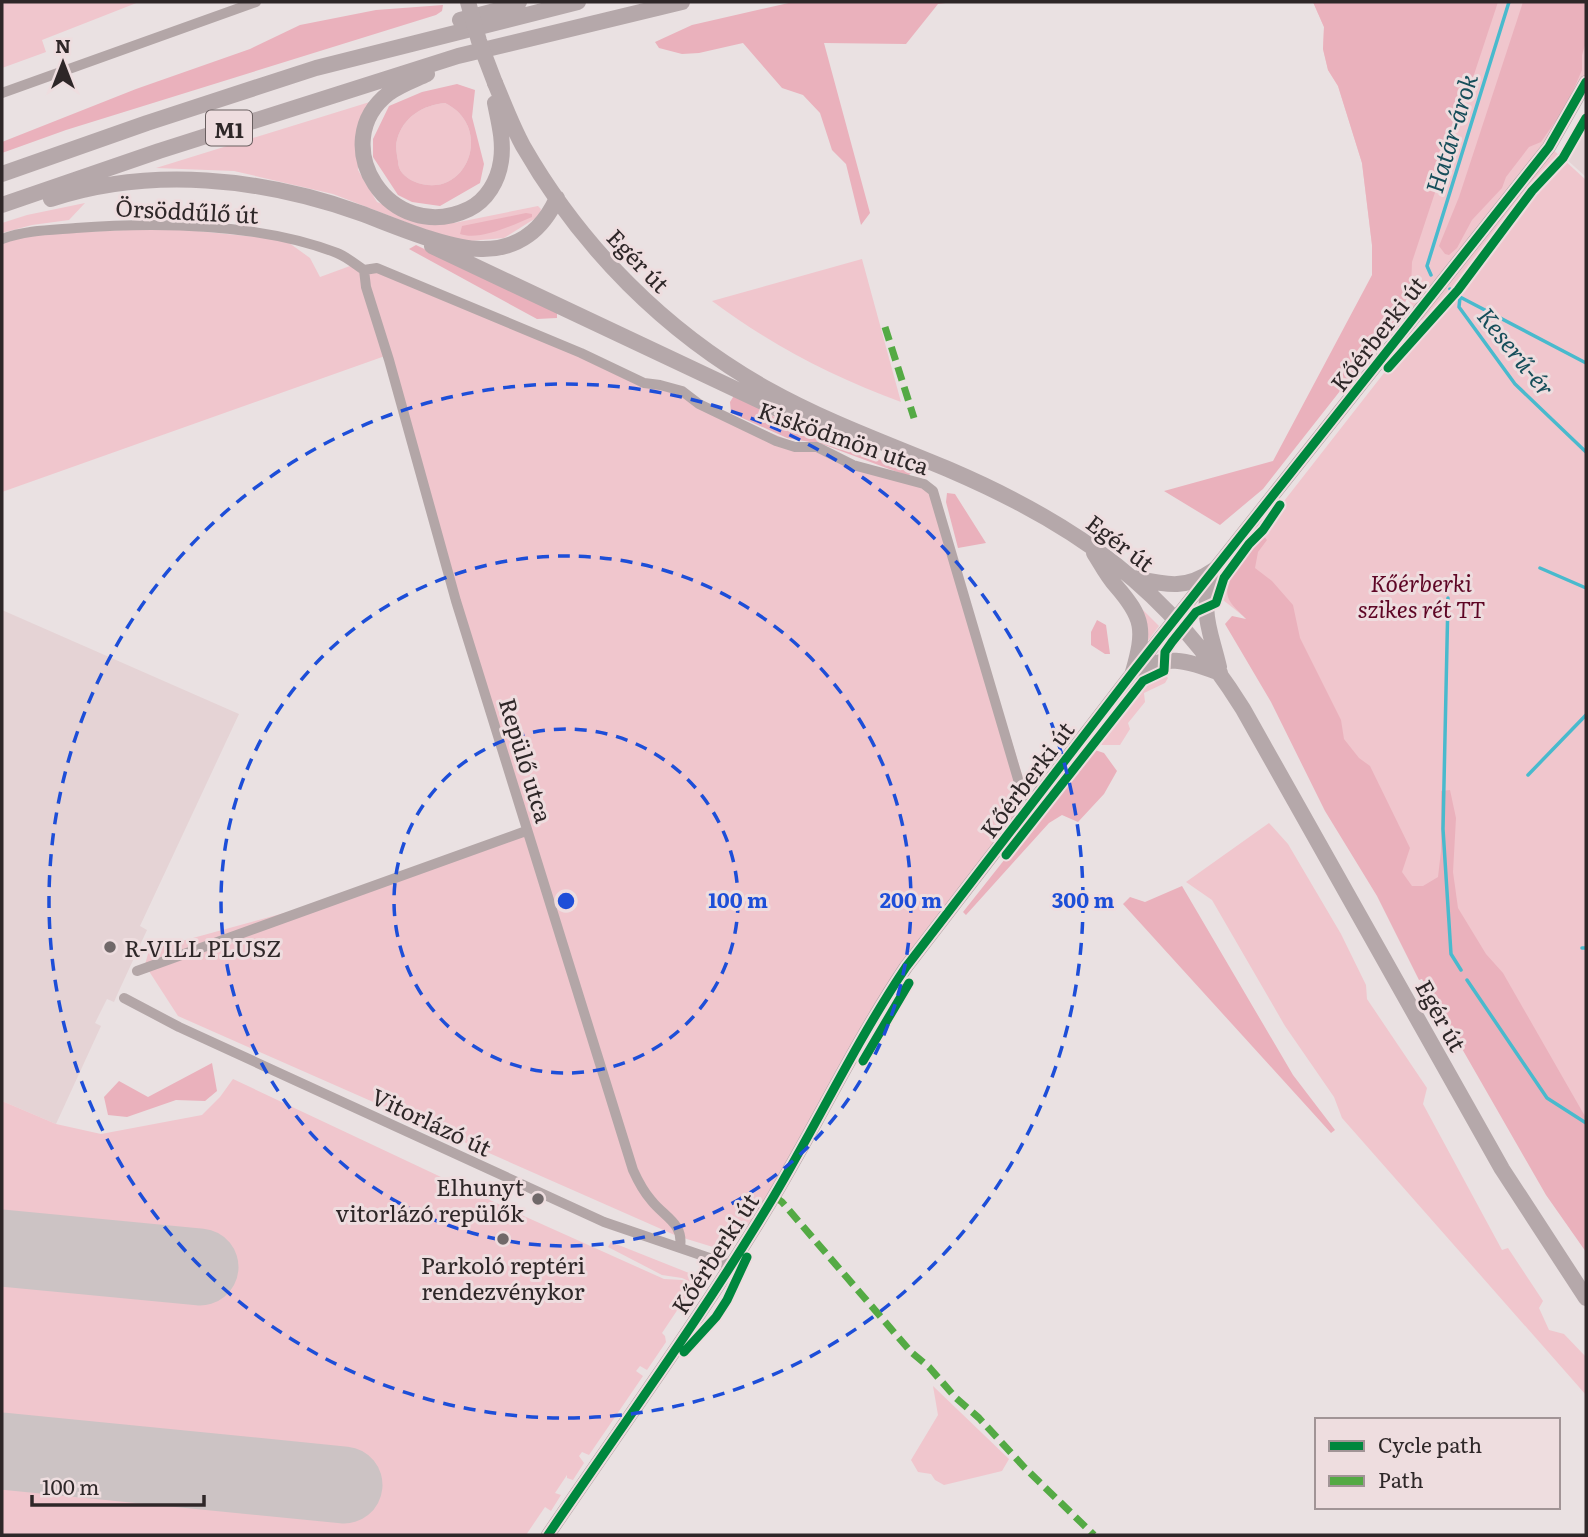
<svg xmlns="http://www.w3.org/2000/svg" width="1588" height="1537" font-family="Literata,serif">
  <rect width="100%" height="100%" fill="#eae1e2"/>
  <path fill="#e5d3d5" d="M1586 128V177L1565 158Z
    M2 610 239 714 140 926 147 930 117 995 114 1002 107 999 95 1023 101 1026 56 1124 2 1101Z"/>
  <path fill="#f0c6cd" d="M2 2H139L42 40 46 52 2 68Z
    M1313 2H1586V82L1550 147 1586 180V1212L1247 619 1223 600 1224 578 1384 373 1426 327 1372 245 1362 163 1338 86 1328 70 1323 49 1324 27Z
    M373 101 358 138V170L377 202 428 223H454L538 206 541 209 539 216 504 238 469 241 434 233 333 194 234 171 156 168Z
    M445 103C496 128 465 204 413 181 405 177 398 171 398 161 397 155 395 146 397 140 403 117 423 105 445 103Z
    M85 203 69 220 32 225 2 233V223L27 215Z
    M168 228 285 240 310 258 320 277 350 266 370 268 660 385C748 428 840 459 933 491L1031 803 936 927 774 1196 737 1238 713 1247 677 1236 178 1016 145 965 149 950 328 901 526 830 385 356 2 492V241L18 235Z
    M862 259 901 402C833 377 771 345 712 301Z
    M1142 609 1159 626 1147 642Z
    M1165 675 1168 678 1165 683 1144 693 1145 702 1128 723 1130 729 1120 745H1102L1099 742C1119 716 1135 688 1165 675Z
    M1269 823 1288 844 1341 934 1366 985 1367 999 1427 1088 1423 1104 1502 1250 1508 1248 1543 1301 1539 1308 1549 1330 1564 1334 1586 1357V1395L1342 1118 1334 1097 1285 1026 1212 900 1186 882Z
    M233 1079 526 1217 664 1279 682 1280 694 1285 662 1333 665 1336 666 1342 647 1370 640 1366 636 1371 643 1376 589 1455 582 1452 579 1456 584 1463 573 1480 567 1478V1475L555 1493 561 1495 551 1511 545 1507 526 1535H2V1101L56 1124 101 1134 202 1115 220 1097Z
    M611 1242 694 1275 695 1279 693 1283 682 1278 662 1275 608 1247Z
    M933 1386 1009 1459 1002 1471 944 1485 935 1480 931 1474 918 1472 911 1460 938 1415Z"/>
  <path fill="#eab1bc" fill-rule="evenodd" d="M793 2H953L938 4 906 44 824 43 870 213 861 225 846 164 832 150 820 113 803 95 782 88 743 43 699 53 682 54 659 48 655 42 692 25Z
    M1313 2H1498L1412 262 1411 289 1399 316 1263 489 1220 525 1164 491 1273 461 1372 275V245L1362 163 1338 86 1328 70 1323 49 1324 27Z
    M1523 2H1586V42L1582 55V70L1567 105 1541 142 1529 147 1506 177 1502 188 1472 220 1457 248 1449 255 1445 254 1439 246 1459 197Z
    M443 5 442 11 436 15 66 130 2 153V142L136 89 250 49 300 25 376 10Z
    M457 84 475 90 472 117 484 164 480 183 440 206 412 202 398 195 373 157V139L389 106 422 92ZM445 103C496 128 465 204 413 181 405 177 398 171 398 161 397 155 395 146 397 140 403 117 423 105 445 103Z
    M526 213 532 214V217C513 225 480 241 460 234L462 226Z
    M416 245 557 313V318L537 319 409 249Z
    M735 394 795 429 848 446 911 473 908 476 822 444 787 438 731 413 730 402Z
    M947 493 955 494 986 543 958 548 946 502Z
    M1263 535 1267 540 1258 552 1255 568 1272 581 1293 605 1300 638 1341 720 1344 739 1359 758 1370 766 1410 848 1402 872 1412 886H1423L1438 877 1441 851V791L1450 790 1456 818 1453 872 1458 908 1486 954 1503 973 1586 1118V1252L1546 1195 1422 979 1419 980 1377 896 1325 811 1271 702 1225 624 1232 616 1246 619C1240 612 1231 606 1228 597 1222 576 1250 549 1263 535Z
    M1097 620 1106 625 1110 654H1105L1091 645V632Z
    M1092 749 1104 753 1117 771 1104 794 1078 822 1062 815 1049 823 966 915 963 912Z
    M1182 886 1293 1075 1335 1130 1331 1133 1123 904 1130 897 1145 902Z
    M212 1063 217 1091 205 1101 176 1100 127 1117 108 1115 104 1097 119 1081 148 1097Z"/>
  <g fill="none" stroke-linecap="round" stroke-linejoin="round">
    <path stroke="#49bacd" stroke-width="3.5" d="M1431 275 1427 266 1509 2
      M1450 289 1453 292
      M1586 363 1460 297 1459 307 1515 384 1586 452
      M1540 568 1586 588
      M1448 598 1443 829 1451 954 1461 970
      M1528 775 1586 715
      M1582 948H1586
      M1467 980 1547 1098 1586 1123"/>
    <path stroke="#ccc3c4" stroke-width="77" d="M2 1248 200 1267
      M2 1451 344 1485"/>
    <path stroke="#b3a6a7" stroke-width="10" d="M2 93 256 2
      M2 239C26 230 51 230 76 228 156 222 261 223 337 253 347 257 355 264 364 270
      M364 270 366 287 389 360 456 601 633 1170C638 1181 643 1191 651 1200 664 1217 684 1223 680 1247
      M364 270 377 268 581 353 644 383 660 385 682 391 699 404 776 441 795 447H817L853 465 924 484 933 491 1018 779 1031 803
      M137 971 526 831
      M124 998 179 1027 604 1222 730 1265"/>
    <path stroke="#b3a5a6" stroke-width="14" d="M548 1535C624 1423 705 1312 774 1196 819 1120 857 1040 906 967L1133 672 1549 147 1586 82"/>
    <path stroke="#b5a8aa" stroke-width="16" d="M460 20 510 7 519 2
      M427 74C414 80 400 85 389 93 324 143 390 247 469 209 487 200 498 181 501 161 504 141 499 123 495 103
      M495 83C504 104 512 126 523 146 581 247 665 332 767 389 826 422 888 444 950 470 1078 525 1169 590 1243 709L1502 1169 1586 1298
      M2 174 147 123 316 68 578 2
      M51 199C151 166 262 178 360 213 393 225 449 250 483 249 519 249 543 229 557 198
      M2 205 159 151 458 56 682 2
      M432 246 807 423 832 427
      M1094 553C1101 564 1107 576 1116 586 1144 618 1145 630 1133 672
      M1214 570C1199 613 1209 625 1219 667
      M1134 578C1167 585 1185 590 1214 570
      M1133 672C1168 654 1184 660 1220 673"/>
    <path stroke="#b5a8aa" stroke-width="16" d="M468 2 479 41 495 83"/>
    <path stroke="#54aa44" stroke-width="7" stroke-dasharray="14 7" stroke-linecap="butt" d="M885 327 914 418
      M774 1196 782 1202 911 1352 929 1367 956 1398 979 1418 1025 1468 1094 1535"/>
    <g stroke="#eedddf" stroke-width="13">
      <path id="cycleway" d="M1388 368 1458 290 1532 191 1563 158 1586 118
        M1006 855 1143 681 1164 671 1165 652 1172 642 1196 612 1216 603 1224 578 1249 544 1263 530 1280 505
        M863 1061 909 983
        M684 1352 716 1317 727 1300 747 1257
        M548 1535C624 1423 705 1312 774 1196 819 1120 857 1040 906 967L1133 672 1549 147 1586 82"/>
    </g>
    <use href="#cycleway" stroke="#00873e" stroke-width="9"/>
  </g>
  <g fill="none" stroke="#1d4ed8" stroke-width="3.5" stroke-dasharray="12 9">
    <circle cx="566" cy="901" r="172"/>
    <circle cx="566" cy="901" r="345"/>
    <circle cx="566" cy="901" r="517"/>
  </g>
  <g fill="#706869" stroke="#eedddf" stroke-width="2.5">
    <circle cx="110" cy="947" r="7"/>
    <circle cx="538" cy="1199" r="7"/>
    <circle cx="503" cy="1239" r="7"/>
  </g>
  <g text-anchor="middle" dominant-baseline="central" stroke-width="6" stroke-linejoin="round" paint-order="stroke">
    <rect fill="#eedddf" stroke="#685e5f" stroke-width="2" x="206" y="110.5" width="46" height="35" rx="5"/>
    <g font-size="21" font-weight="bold" fill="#2e2728">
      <text x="229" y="128">M1</text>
    </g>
    <g font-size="23" fill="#2e2728" stroke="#eedddf">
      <text transform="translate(187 210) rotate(3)">Örsöddűlő út</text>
      <text transform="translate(639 260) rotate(46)">Egér út</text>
      <text transform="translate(1377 333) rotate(-52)">Kőérberki út</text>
      <text transform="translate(844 437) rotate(19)">Kisködmön utca</text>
      <text transform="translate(1121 542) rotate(37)">Egér út</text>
      <text transform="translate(527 760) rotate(73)">Repülő utca</text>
      <text transform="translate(1026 779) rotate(-53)">Kőérberki út</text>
      <text transform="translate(1442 1015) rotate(61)">Egér út</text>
      <text transform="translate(432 1121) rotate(25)">Vitorlázó út</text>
      <text transform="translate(714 1253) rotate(-57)">Kőérberki út</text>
    </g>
    <g font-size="23" font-style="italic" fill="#5e0625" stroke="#eedddf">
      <text x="1421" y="582">Kőérberki<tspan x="1421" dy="26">szikes rét TT</tspan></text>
    </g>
    <g font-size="23" fill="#2e2728" stroke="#eedddf" text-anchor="start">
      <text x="124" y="947">R-VILL PLUSZ</text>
      <text x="524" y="1186" text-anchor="end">Elhunyt<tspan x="524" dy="26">vitorlázó repülők</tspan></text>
      <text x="503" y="1264" text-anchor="middle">Parkoló reptéri<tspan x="503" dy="26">rendezvénykor</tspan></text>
    </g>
    <g font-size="24" font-style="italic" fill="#164e5a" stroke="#eedddf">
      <text transform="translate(1450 133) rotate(-73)">Határ-árok</text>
      <text transform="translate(1517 351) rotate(51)">Keserű-ér</text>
    </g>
  </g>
  <circle cx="566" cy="901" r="10" fill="#1d4ed8" stroke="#eedddf" stroke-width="3.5"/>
  <g font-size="21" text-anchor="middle" font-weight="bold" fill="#1d4ed8" stroke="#eedddf" stroke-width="6" stroke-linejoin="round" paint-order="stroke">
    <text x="738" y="908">100 m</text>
    <text x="911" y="908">200 m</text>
    <text x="1083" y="908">300 m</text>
  </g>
  <rect width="1588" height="1537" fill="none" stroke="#2e2728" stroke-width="7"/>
  <rect x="1315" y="1418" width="245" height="91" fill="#eedddf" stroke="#a19496" stroke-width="2"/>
  <rect x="1329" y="1441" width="35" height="10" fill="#00873e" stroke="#a19496" stroke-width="2"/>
  <text x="1378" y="1453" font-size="21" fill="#2e2728">Cycle path</text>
  <rect x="1329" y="1476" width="35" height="10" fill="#54aa44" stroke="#a19496" stroke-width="2"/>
  <text x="1378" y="1488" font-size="21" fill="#2e2728">Path</text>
  <g transform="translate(63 63)" stroke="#eedddf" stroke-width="5" paint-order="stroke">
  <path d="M0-5L12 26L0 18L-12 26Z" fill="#2e2728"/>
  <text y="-10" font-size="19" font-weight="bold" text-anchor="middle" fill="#2e2728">N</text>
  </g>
  <path d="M32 1495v10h172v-10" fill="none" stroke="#2e2728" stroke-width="3.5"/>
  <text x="42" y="1495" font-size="21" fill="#2e2728" stroke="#eedddf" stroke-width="5" paint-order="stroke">100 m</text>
</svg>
